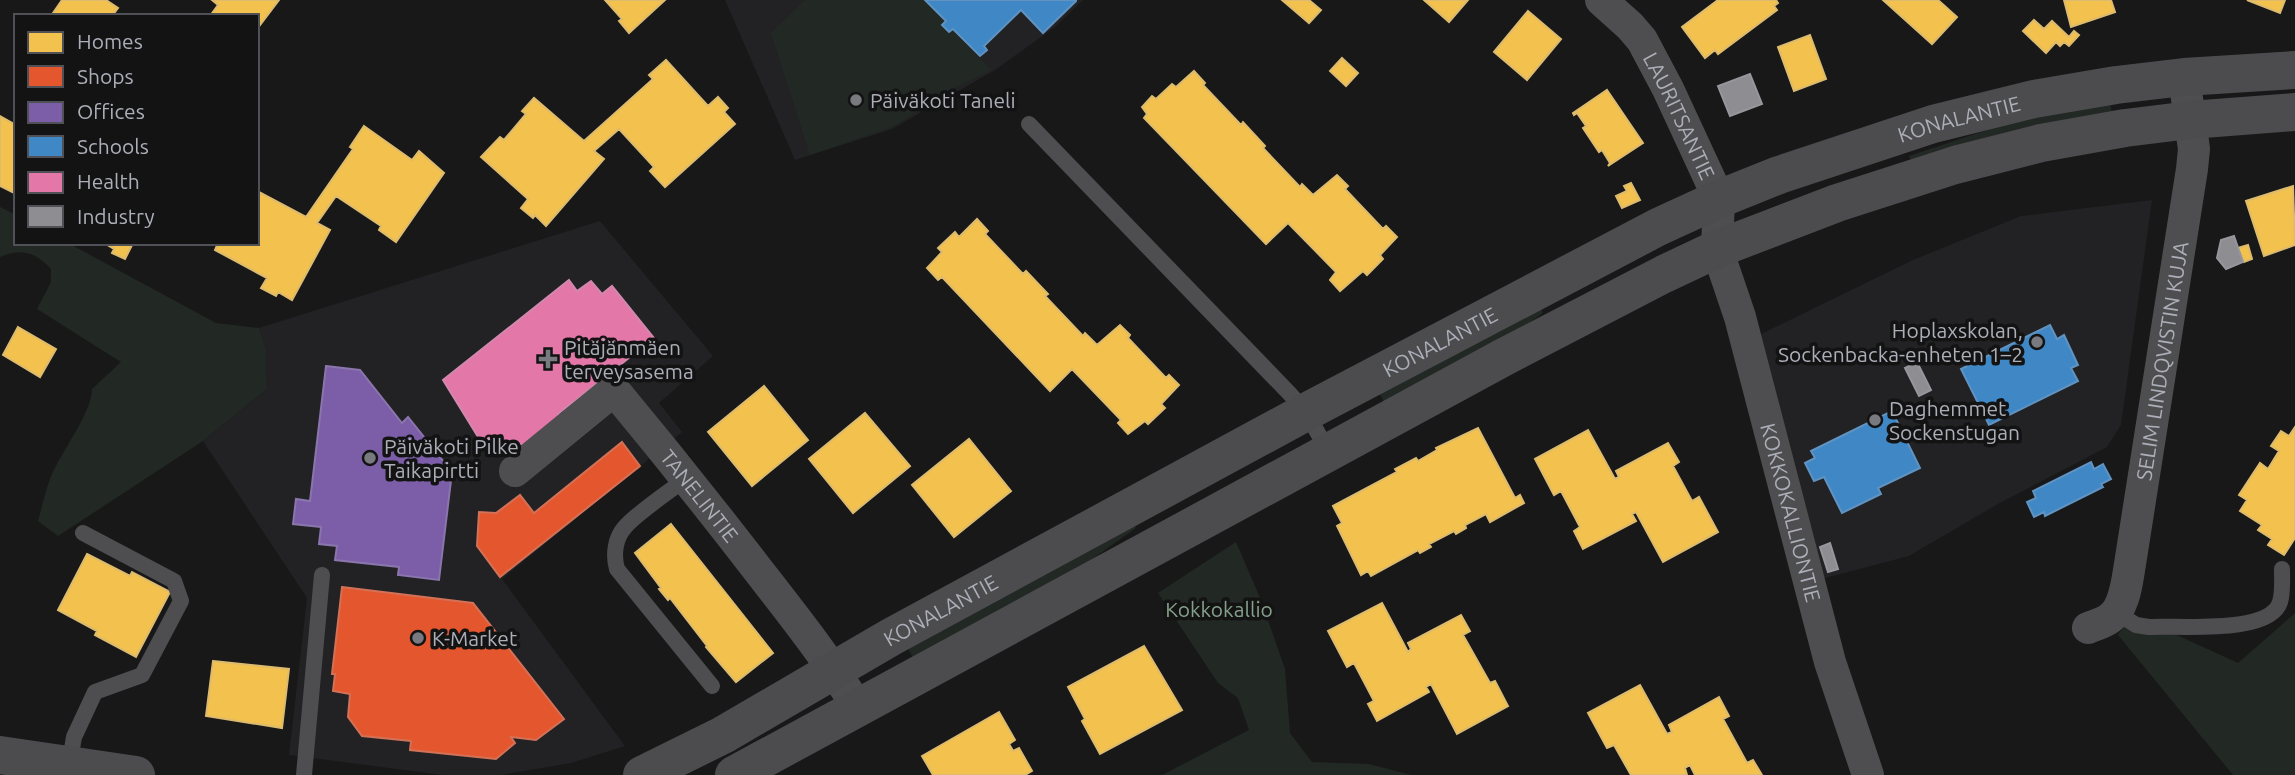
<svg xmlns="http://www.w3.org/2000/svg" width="2295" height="775" font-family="Ubuntu,sans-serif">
  <rect width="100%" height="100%" fill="#181819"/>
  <path fill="#222224" d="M725 0H1083L1055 27 995 70 892 129 795 160Z
    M2152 200 2121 425 2107 447 1996 505 1909 556 1821 579 1761 334 1913 260 2021 216Z
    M600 221 713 356 659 403 682 432 502 579 625 746 571 763 501 775H443L289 755 307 598 203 441 267 389 266 350 259 328Z"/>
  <path fill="#222824" d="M805 0H925L991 70 956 87 892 127 810 155 771 33Z
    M2109 99 2113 117 1913 166 1909 156 2041 112Z
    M0 207 16 215V243H68L216 323 259 328 266 349 267 389 203 441 58 536 38 521C42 507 45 492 50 479 60 453 92 413 92 389L121 362 37 309 51 282V269C35 252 22 248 0 257Z
    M1538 304 1543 313 1472 363 1386 406 1378 390Z
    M1132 521 1136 528 1054 586 914 660 905 643Z
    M1236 542 1261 600 1285 669 1290 733 1312 762 1369 764 1411 775H1162L1249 730 1238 698 1218 683 1158 593Z
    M2295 613V775H2233L2118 635 2131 614 2238 663Z"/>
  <path fill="#f2c14e" stroke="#ddbb6e" stroke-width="2" d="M62 0H106L118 8 112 16H51Z
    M212 0H279L257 29V16H210L218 5Z
    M605 0H665L629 33 619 21 622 19Z
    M1282 0H1309L1321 10 1309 23Z
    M1424 0H1468L1449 22Z
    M1718 0H1776L1778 3 1774 6 1777 10 1718 54 1715 50 1705 58 1682 27Z
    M1883 0H1938L1957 17 1932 44Z
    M2064 0H2111L2115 12 2071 27Z
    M2247 0H2285L2280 13Z
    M1528 11 1561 39 1527 80 1494 52Z
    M2034 20 2044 29 2052 21 2069 37 2074 31 2079 35 2069 46 2064 42 2060 46 2056 42 2046 53 2023 31Z
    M1810 35 1826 79 1794 91 1778 47Z
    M1342 58 1358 73 1346 86 1330 71Z
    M666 60 708 106 718 97 728 108 724 112 735 124 665 187 650 171 654 167 619 129 594 151 604 159 546 226 535 215 533 218 521 208 528 199 481 157 500 137 504 140 526 114 522 111 534 98 584 141 653 79 649 75Z
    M1194 71 1205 83 1203 85 1241 125 1243 122 1265 146 1263 148 1300 187 1302 184 1313 195 1337 175 1348 186 1345 189 1383 229 1386 226 1397 237 1380 255 1383 259 1367 275 1363 271 1340 291 1330 280 1336 272 1288 223 1266 244 1144 118 1147 114 1142 107 1152 96 1156 99 1172 84 1176 87Z
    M1607 90 1643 143 1608 166 1610 163 1602 150 1599 152 1583 128 1586 126 1577 113 1574 115 1573 113Z
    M0 116 16 125V194L0 186Z
    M364 126 412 160 419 151 444 173 396 242 379 230 381 226 336 196 317 223 330 230 292 300 278 292 276 296 261 288 267 278 215 250 218 243H257V191L306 217 353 149 350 147Z
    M1631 183 1640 200 1622 208 1616 196 1627 191 1624 186Z
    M2293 186 2295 245 2264 256 2246 201Z
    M977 219 988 231 985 234 1023 274 1026 271 1048 294 1045 296 1083 336 1085 333 1097 345 1120 325 1130 335 1128 338 1166 378 1169 375 1179 385 1161 404 1165 408 1148 424 1145 421 1128 434 1118 423 1121 420 1072 369 1050 391 942 277 938 280 927 268 942 252 938 248 955 232 959 237Z
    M104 243H133L125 259 112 253 114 249Z
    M2248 245 2252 259 2244 262 2238 248Z
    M18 327 56 349 40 377 3 355Z
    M764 386 808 440 752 486 708 432Z
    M865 413 910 466 853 513 809 459Z
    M2295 427V538L2284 555 2268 545 2272 539 2258 530 2262 525 2240 511 2247 500 2239 495 2260 463 2268 469 2279 451 2271 446 2281 431 2289 436Z
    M1478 428 1515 498 1520 495 1524 503 1490 522 1486 514 1465 525 1466 528 1456 534 1454 531 1429 544 1431 547 1420 553 1418 550 1371 576 1368 571 1361 575 1337 526 1342 523 1333 506 1397 472 1395 469 1416 458 1418 461 1437 450 1436 448Z
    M1588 430 1615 479 1619 477 1616 471 1668 443 1679 462 1673 466 1692 501 1699 497 1718 532 1663 562 1636 512 1632 514 1636 521 1583 549 1574 531 1580 527 1561 491 1554 495 1535 459Z
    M969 439 1011 491 954 537 912 485Z
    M671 524 773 653 736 682 706 647 707 646 670 598 668 600 659 589 661 588 635 553Z
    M87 554 130 576 132 572 170 592 136 657 95 635 97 631 58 610Z
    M1382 603 1408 652 1411 649 1408 643 1461 615 1470 631 1463 635 1490 683 1495 681 1508 706 1457 734 1431 684 1426 687 1429 692 1377 721 1368 704 1374 701 1354 663 1347 667 1328 631Z
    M1144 646 1182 710 1100 754 1082 721 1085 719 1068 687Z
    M213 661 289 669 282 728 206 716Z
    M1640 685 1667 734 1672 732 1669 725 1719 697 1729 716 1723 719 1747 763 1753 760 1762 775H1695L1690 765 1685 768 1687 775H1631L1614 745 1607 748 1588 713Z
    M999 712 1015 740 1009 744 1012 749 1013 751 1019 748 1032 771 1025 775H933L922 756Z"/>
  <path fill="#e4572e" stroke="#d37157" stroke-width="2" d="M622 442 640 466 500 577 477 546 479 512 496 513 520 495 534 513Z
    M342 587 473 603 564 719 536 740 511 737 515 743 496 759 410 750 411 741 362 736 348 717 350 694 333 691 335 674H332Z"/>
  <path fill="#7b5ea7" stroke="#8a76ac" stroke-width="2" d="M326 366 360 370 402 423 408 417 452 472 439 580 398 575 399 567 335 560 337 546 319 544 321 527 293 524 296 499 310 501Z"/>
  <path fill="#3f88c5" stroke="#6093c1" stroke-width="2" d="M925 0H1076V1L1043 33 1021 10 984 46 987 50 980 56 953 29 949 32 942 25 946 21Z
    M2050 325 2057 339 2064 335 2078 365 2071 368 2078 381 1989 425 1961 369Z
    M1892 411 1920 468 1878 488 1881 494 1842 513 1824 477 1814 481 1805 463 1815 458 1811 451Z
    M2091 462 2094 469 2103 464 2111 479 2101 484 2103 487 2045 516 2044 512 2034 517 2027 502 2036 498 2033 491Z"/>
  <path fill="#e377a8" stroke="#d288ad" stroke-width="2" d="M569 280 577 291 591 281 602 294 612 286 654 338 558 414 562 420 530 445 480 440 443 380Z"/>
  <path fill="#8d8d92" stroke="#96979d" stroke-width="2" d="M1750 74 1762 104 1730 116 1718 86Z
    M2234 236 2243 262 2226 269 2217 258 2221 240Z
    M1917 362 1931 390 1919 396 1905 368Z
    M1830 543 1838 569 1828 572 1820 547Z"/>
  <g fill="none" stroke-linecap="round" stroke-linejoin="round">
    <path stroke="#4e4e51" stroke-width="16" d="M1029 124 1290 394 1306 412 1328 451
      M687 478C670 491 638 512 625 527 615 538 613 555 617 569L712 686
      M2116 612 2136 625 2149 627C2178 625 2270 635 2280 602 2283 593 2282 579 2282 569
      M69 766 74 737 95 692 142 675 181 601 174 581 83 533
      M304 775 322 575"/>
    <g stroke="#4e4e51" stroke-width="32">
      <path id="s1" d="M1601 0 1630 26 1642 40 1668 89 1719 199 1717 249 1740 317 1830 662 1868 775"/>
      <path id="s2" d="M515 471 614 390C663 449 711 509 758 570 793 615 828 659 858 708"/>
      <path id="s3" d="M2088 628C2095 625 2104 623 2110 618 2125 608 2127 581 2130 564L2192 169 2194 149 2184 77"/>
    </g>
    <g stroke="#4c4c4f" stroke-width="38">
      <path d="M0 755 136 775"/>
      <path id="s4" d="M642 775 723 735 891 637 1306 412 1658 227 1719 199 1779 175 1933 124 2034 99 2116 85 2184 77 2295 70"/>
      <path d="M734 775 1504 357 1664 274 1717 249 1837 203 1955 165 2041 143 2125 128 2190 120 2295 112"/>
    </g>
  </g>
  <g fill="#787a80" stroke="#131314" stroke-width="2.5">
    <circle cx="856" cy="100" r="7"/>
    <circle cx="2037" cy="342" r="7"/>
    <path d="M544.5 348.5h7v7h7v7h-7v7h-7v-7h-7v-7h7z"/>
    <circle cx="1875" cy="420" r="7"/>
    <circle cx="370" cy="458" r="7"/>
    <circle cx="418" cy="638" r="7"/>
  </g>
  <g text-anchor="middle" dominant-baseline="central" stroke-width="7" stroke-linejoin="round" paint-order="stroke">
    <g font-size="21" fill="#acaeb8" stroke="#131314" text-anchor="start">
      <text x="870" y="100">Päiväkoti Taneli</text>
      <text x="2023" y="330" text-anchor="end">Hoplaxskolan,<tspan x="2023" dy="24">Sockenbacka-enheten 1–2</tspan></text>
      <text x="564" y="347">Pitäjänmäen<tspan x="564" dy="24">terveysasema</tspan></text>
      <text x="1889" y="408">Daghemmet<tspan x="1889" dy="24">Sockenstugan</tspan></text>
      <text x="384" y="446">Päiväkoti Pilke<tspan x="384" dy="24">Taikapirtti</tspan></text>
      <text x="432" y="638">K-Market</text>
    </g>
    <g font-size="21" fill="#acaeb8" stroke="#131314">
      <text stroke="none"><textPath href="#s1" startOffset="142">LAURITSANTIE</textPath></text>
      <text stroke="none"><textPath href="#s4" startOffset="1475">KONALANTIE</textPath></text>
      <text stroke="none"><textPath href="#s4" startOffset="908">KONALANTIE</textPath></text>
      <text stroke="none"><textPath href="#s3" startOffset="289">SELIM LINDQVISTIN KUJA</textPath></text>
      <text stroke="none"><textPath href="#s2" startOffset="264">TANELINTIE</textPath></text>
      <text stroke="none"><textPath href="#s1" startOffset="558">KOKKOKALLIONTIE</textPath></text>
      <text stroke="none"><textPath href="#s4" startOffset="341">KONALANTIE</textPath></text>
    </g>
    <g font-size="21" fill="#85a08a" stroke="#131314">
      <text x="1219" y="609">Kokkokallio</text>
    </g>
  </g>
  <rect x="14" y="14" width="245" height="231" fill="#131314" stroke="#505156" stroke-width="2"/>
  <rect x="28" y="32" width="35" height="21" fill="#f2c14e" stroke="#505156" stroke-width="2"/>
  <text x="77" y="49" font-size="21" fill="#acaeb8">Homes</text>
  <rect x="28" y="66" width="35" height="21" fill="#e4572e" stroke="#505156" stroke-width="2"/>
  <text x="77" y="84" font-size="21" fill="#acaeb8">Shops</text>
  <rect x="28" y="102" width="35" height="21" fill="#7b5ea7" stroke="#505156" stroke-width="2"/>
  <text x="77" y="119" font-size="21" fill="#acaeb8">Offices</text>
  <rect x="28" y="136" width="35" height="21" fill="#3f88c5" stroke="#505156" stroke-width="2"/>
  <text x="77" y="154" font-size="21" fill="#acaeb8">Schools</text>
  <rect x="28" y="172" width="35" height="21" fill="#e377a8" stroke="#505156" stroke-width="2"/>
  <text x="77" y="189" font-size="21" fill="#acaeb8">Health</text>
  <rect x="28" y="206" width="35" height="21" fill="#8d8d92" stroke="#505156" stroke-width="2"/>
  <text x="77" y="224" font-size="21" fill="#acaeb8">Industry</text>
</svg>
